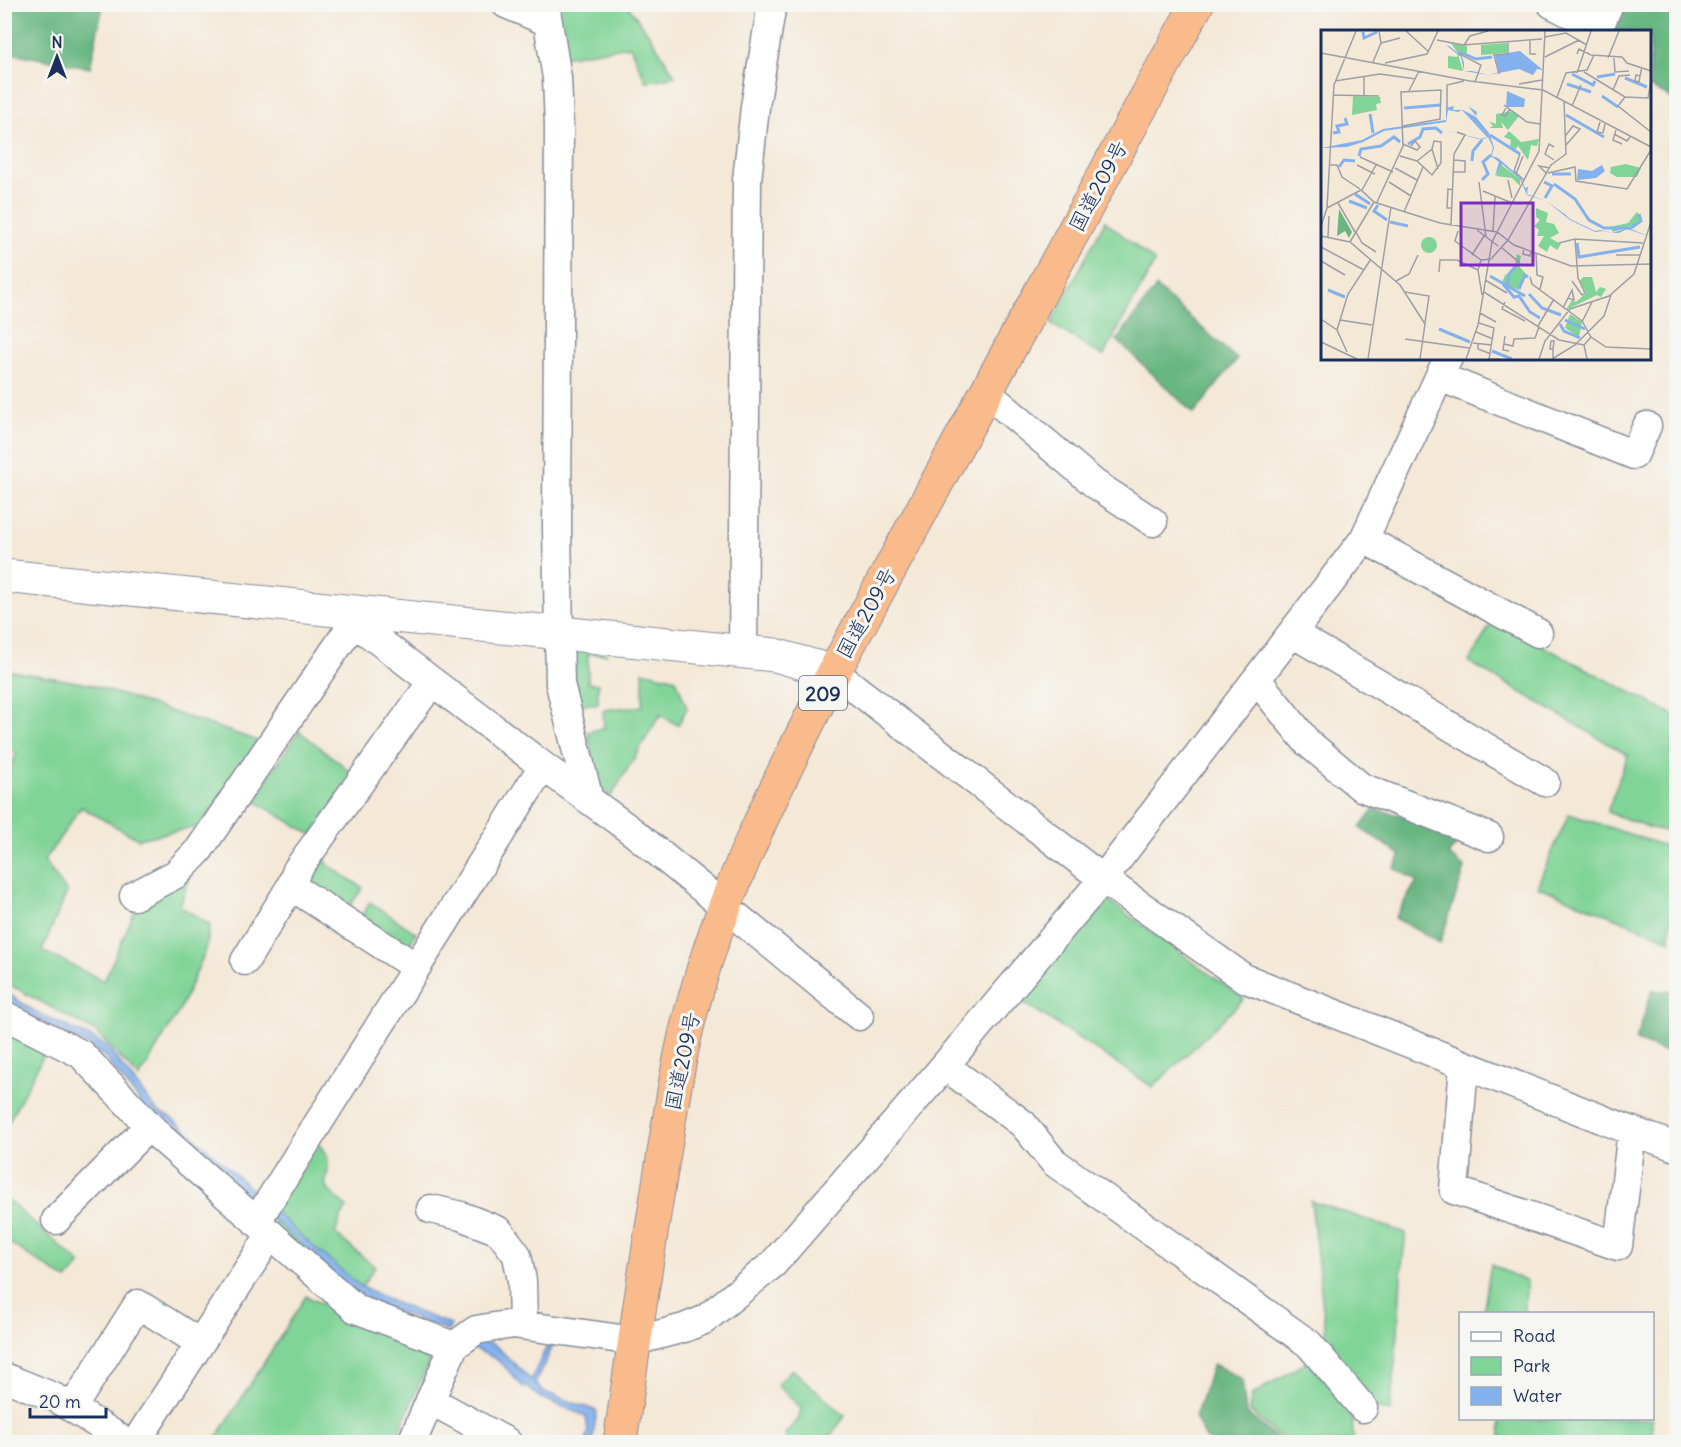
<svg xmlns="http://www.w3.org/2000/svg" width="1681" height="1447" font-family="Delius,'Klee One',sans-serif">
  <rect width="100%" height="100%" fill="#f6f6f2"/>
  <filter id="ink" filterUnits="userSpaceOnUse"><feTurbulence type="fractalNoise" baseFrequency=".0167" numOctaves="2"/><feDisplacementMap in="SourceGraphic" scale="12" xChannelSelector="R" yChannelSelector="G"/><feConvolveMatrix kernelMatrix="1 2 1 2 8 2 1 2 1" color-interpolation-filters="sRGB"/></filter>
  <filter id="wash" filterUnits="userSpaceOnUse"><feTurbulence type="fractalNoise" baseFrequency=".008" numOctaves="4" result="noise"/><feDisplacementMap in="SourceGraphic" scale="24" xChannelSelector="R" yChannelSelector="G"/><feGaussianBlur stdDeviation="1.35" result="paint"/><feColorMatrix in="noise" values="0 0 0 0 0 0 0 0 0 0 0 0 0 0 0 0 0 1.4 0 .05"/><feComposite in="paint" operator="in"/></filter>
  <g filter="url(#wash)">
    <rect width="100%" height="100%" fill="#f4e8d6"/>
    <path fill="#81d497" stroke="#4e827a" stroke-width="1.5" d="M555 5H627L651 37 675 76 646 82 630 46 563 57Z
      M1105 221 1155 262 1103 356 1051 324Z
      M1493 620 1676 716V833L1651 828 1607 812 1628 755 1469 662Z
      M572 645 608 654H588V683L598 684V704H578L574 684Z
      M5 670 89 684 258 741 201 826 138 839 81 807 44 861 67 892 42 951 104 981 139 902 190 875 180 906 210 925 206 950 179 1011 139 1078 96 1032 5 982 4 784 17 752 5 751Z
      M643 671 676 679 687 708 678 725 660 715 610 798 595 779 588 732 604 728 603 710 643 706Z
      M299 731 355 775 312 835 253 800Z
      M1569 814 1674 849 1670 940 1537 886Z
      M323 854 328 865 363 888 347 909 302 879Z
      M1109 901 1244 999 1153 1087 1017 998Z
      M370 902 416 933 406 951 358 921Z
      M5 1023 48 1047 5 1129Z
      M313 1137C331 1160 331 1157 325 1186L331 1193 347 1207 341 1217 335 1234 375 1267 355 1298 264 1221Z
      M4 1197 81 1264 67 1280 5 1240Z
      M1311 1201 1406 1233 1401 1274 1398 1333 1390 1412 1371 1406 1328 1353Z
      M1491 1264 1527 1282 1524 1313H1483Z
      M306 1296 422 1353 429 1361 395 1442H214Z
      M1308 1361 1352 1404 1353 1442H1285L1249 1411 1252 1395Z
      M792 1369 845 1416 826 1442H788L785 1434 799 1419 801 1408 777 1385Z
      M1500 1419H1652L1653 1442H1521L1501 1437Z"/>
    <path fill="#68b680" stroke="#42726f" stroke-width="1.5" d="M4 5H103L90 68 5 52Z
      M1627 5H1645L1676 18V101L1650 87V32L1615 31Z
      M1156 287 1237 359 1194 414 1117 340Z
      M1374 809 1458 829 1465 837 1448 854 1465 868 1440 943 1395 918 1417 881 1394 868 1401 855 1360 828Z
      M1652 990 1676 992V1039L1672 1040 1669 1053 1636 1041Z
      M1213 1364 1242 1379 1246 1413 1281 1442H1213L1207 1440 1195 1417Z"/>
    <path fill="#82b1ed" stroke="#4e70a6" stroke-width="1.5" d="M5 992 34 1011 94 1039 108 1048 157 1111 171 1118 195 1137 301 1236 360 1286 393 1302 451 1325 448 1331 374 1303 344 1283 183 1138 154 1119 105 1058 88 1045 5 1003Z
      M482 1340 497 1347 531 1380 550 1340 555 1342 535 1383 544 1392 597 1411 592 1442H586L588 1431 586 1416 539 1397 526 1386 524 1388 507 1369 496 1359 475 1349 474 1345Z"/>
  </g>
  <g filter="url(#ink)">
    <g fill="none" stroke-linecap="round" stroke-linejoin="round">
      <g stroke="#888c9a" stroke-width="31">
        <path id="minor" d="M506 4 548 22
          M545 4 557 78 559 126 557 528 560 684 589 800
          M1552 4 1599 28
          M1597 32 1609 4
          M1440 377 1634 455 1647 426
          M987 393 1095 484 1153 522
          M1364 539 1538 633
          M346 611 354 622 543 766 633 832 859 1016
          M1292 633 1545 782
          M743 652 747 180 755 107 772 4
          M834 672 1103 879 1244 978 1632 1131 1676 1147
          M1257 680 1307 742 1361 787 1489 837
          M291 886 297 870 432 682
          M134 896 176 874 199 850 354 622
          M245 961 291 886 416 967
          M4 1015 81 1054 159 1136 356 1309 454 1346
          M1464 1065 1454 1190 1618 1246 1632 1131
          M945 1066 1023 1124 1054 1162 1309 1344 1363 1408
          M431 1209 461 1216 499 1231 517 1255 522 1281 523 1325
          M56 1220 149 1126
          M256 1222 543 766
          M4 1377 56 1398 126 1442
          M430 1400 507 1442
          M72 1408 138 1304 200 1343
          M136 1442 271 1234
          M412 1442 454 1346 476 1330 513 1324 635 1341 684 1328 704 1320 773 1264 935 1077 1103 879 1364 539 1448 358"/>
      </g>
      <g stroke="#888c9a" stroke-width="35">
        <path id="tertiary" d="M4 576 775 655 834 672"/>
      </g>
      <g stroke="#888c9a" stroke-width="35">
        <path id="trunk" d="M620 1442C633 1350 647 1257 662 1165 671 1111 678 1057 693 1005 724 888 779 779 834 672L1197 4"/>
      </g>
      <use href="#minor" stroke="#fff" stroke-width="28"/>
      <use href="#tertiary" stroke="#fff" stroke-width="33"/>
      <use href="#trunk" stroke="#fabb8c" stroke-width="33"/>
    </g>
  </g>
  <g text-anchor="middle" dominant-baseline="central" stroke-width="6" stroke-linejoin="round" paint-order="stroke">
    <rect fill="#f6f6f2" stroke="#5d6b8a" stroke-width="1.5" x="799" y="676" width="48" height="34" rx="4.5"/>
    <g font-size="20" font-weight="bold" fill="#1b2f5e">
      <text x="823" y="693">209</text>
    </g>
    <g font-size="21" fill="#1b2f5e" stroke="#f6f6f2">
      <text transform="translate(1098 186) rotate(-62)">国道209号</text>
      <text transform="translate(866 613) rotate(-61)">国道209号</text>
      <text transform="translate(682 1061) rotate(-78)">国道209号</text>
    </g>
  </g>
  <g transform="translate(1321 30)">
    <rect width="330" height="330" fill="#f4e8d6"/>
    <path d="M129 12 146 16V23L137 24 142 41 127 38V26L136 27 137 23ZM186 13V23L160 25V15ZM32 66 59 67 60 73 55 74 56 80 31 85ZM192 81 198 86 187 100 180 92 182 98H168L172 96 168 91 175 94V84ZM188 101 200 112 218 109 216 116 210 115 207 130 197 116 194 120 189 116 190 110 183 107ZM179 134 199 149V156L191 148 175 146ZM305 134 320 138 316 147H296L289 143 290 137ZM215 178 227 183 225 192 233 194 238 203 229 208 240 214 236 220 229 215 226 222 217 216 223 206H216L218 200 213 196 219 190 215 187ZM316 182 320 188 316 194 292 202 289 197 307 193ZM100 215a8 8 0 1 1 16 0a8 8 0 1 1-16 0ZM196 224 200 226 198 236 204 243 198 260 181 253 184 245 193 241ZM262 247H271L275 262 279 257 285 259 280 267 276 265 245 280 251 270 255 272 265 263 259 251ZM249 284 261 292 258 307 244 298Z" fill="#81d497"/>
    <path d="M18 179 31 202 28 208 24 201 16 206Z" fill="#68b680"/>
    <path d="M125 15 128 16 141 26 143 33V41H151L168 45 178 42 174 25 199 21 222 40 216 39 212 45 198 39 168 45 143 41 140 27ZM186 61 204 69 203 77H185ZM133 76H147L156 82 155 86 147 76H133L132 80H142L155 87 168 103 173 117 171 126 177 128 200 148 204 158 207 157 206 164 225 171 245 185 249 189 274 201 280 200 291 203 307 198 330 207 306 199 298 203H291L282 201 274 202 249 190 225 171 206 165 199 149 181 134 174 146 178 132 170 126 172 117 167 107 161 110 124 100 160 109 166 107 141 80 137 82V94V82L127 80 125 92 63 101 42 112 26 117 0 118 41 110 62 99 125 90V78ZM281 135 284 141 275 148 256 150 257 139 271 141Z" fill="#82b1ed"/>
    <path fill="none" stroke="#82b1ed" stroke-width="3" d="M42 2 43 8 56 2M139 22 155 29 171 27M251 44 272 55 274 51M276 47 294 44M304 48 326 57M246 54 270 62M281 66 297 77M83 78 120 75M49 84 52 103M245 85 283 107M12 103 18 102 16 96 26 94 24 88M169 105 199 124M87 114 99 107 102 99 115 98 121 103M38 126 40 119 60 116 73 107 79 112M151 131 152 121 161 110M18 137 23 130 34 131M231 144H250M161 150 167 144 162 132 170 125M223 152 231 156 224 168M233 154 254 169 268 190 283 198H310M34 164 49 174M28 171 46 178M57 175 53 181 66 190M69 192 87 196M310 198 320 191 318 184M256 213 258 227 319 217M169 246 204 266M182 254 193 267 198 266 209 282 219 288M186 255 188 244 195 236M198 259 204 245 207 247M7 260 24 267M208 264 221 278 240 285M244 290 264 299M239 294 243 301 259 308M118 299 149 312M171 321 191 329"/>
    <path fill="none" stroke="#9d9ea6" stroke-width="1.5" d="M85 1 108 22M224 7 245 3 266 15M116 10 142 15 221 9M209 10V24H215M60 13 79 8M143 15 149 6 167 1M0 23 149 51 222 60 330 117M137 23 160 35 154 52M256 24 258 19 270 25 301 27 306 33 330 41M224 27 258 10M287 28 298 1M293 28 294 42 308 41M52 32 60 13 58 1M64 33 106 24 117 1M263 42 304 67 327 68 330 50M256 43 270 1M178 44 173 25 187 24V12M319 46 315 45 314 51 318 52 319 46 321 37M43 47V66M14 51 59 44 95 49M198 54 221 50M292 60 298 46 309 45M88 61 98 41M12 65 58 66M236 67 245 43 266 40 273 25M304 67 297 76 330 102M183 75 206 92 219 94M251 76 260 55M126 78V55L143 51M185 78 181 85 184 86 189 79M279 92 276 102 282 103 284 94M295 100 292 110 301 114M293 104 306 111 309 107M245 105 252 96 259 99 245 115M82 114 96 120 99 117 94 111 90 116M233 117 228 114 224 124 233 130M111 119 117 139M199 124 193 141 203 150M79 126 96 131 111 145 120 133V112L113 111 111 119 96 131M39 127 72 142M9 135H16L21 147 39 159M36 135 54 144M74 138 96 150M133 142H144V131L133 130M227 143 254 137 255 151 306 159 330 120M195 144 202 126M226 144 218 136 229 138M187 150 191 168M68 152 90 166M158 152 165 207M41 160 55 135M162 161 191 173M56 172 82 116 80 62 120 60 119 89 82 96M17 173 34 202M6 178 40 160 53 172 119 193 176 202 193 215 250 236 330 234M131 178H126L127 159 132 160M83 182 102 137M130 195 133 124 144 105 136 102M0 196 6 178 13 55 35 1M156 200 177 216M137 201 134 211 160 230M172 201 174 167M35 202 41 213 55 222M0 206 29 212 79 255 104 294 99 329M7 207 8 186M254 209 257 248 264 263M29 212 53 172M238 213 254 209 322 213M0 217 43 240M181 218 199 233M203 218 202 224 209 226 210 221M215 223 216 245 222 247 219 259M151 225 163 206M295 225H319M0 231 24 245M118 242 119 230H136L157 240M209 247 211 254 261 291 270 307 285 317 330 319M164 250 186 263M75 251 88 244 97 225M251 251 261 265 264 263M84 262 108 266 104 293M163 262 238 310 263 315M161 265 157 240 160 230 170 229 187 210 230 135 245 124 243 71M184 272 181 279 204 291M242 278 251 260 253 270 247 268M159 283 175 292M0 289 16 300M19 290 51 295M261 292 271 272M158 293 173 298 168 329H179M217 296 233 269M155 302 172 309M184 306 182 320 188 321M84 309 148 318M0 312 36 329M152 313 171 315M157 314V319L170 324M183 314 192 316 193 309 214 308 218 297M26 322 16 300 27 264 50 229M232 328V319L233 311H230L229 319H232M47 329 70 177M145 329 157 295 171 212 218 121 224 1M218 329 224 311 249 279 288 266 313 244 330 192M231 329 254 315 283 286 290 265M266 329 263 315 270 307"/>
    <path fill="#7b2cbf" fill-opacity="0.15" stroke="#7b2cbf" stroke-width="3" d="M140 173H212V235H140Z"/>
    <rect width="330" height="330" fill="none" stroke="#1b2f5e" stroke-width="3"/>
  </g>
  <rect width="1681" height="1447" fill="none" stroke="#f6f6f2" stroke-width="24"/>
  <rect x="1459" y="1312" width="195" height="108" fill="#f6f6f2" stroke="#9ea6b7" stroke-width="1.5"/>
  <rect x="1471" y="1332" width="30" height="9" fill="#ffffff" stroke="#9ea6b7" stroke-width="1.5"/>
  <text x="1513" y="1342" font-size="18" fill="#1b2f5e">Road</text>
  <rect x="1471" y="1357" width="30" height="18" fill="#81d497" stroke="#9ea6b7" stroke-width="1.5"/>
  <text x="1513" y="1372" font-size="18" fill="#1b2f5e">Park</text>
  <rect x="1471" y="1387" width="30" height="18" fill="#82b1ed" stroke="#9ea6b7" stroke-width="1.5"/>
  <text x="1513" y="1402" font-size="18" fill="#1b2f5e">Water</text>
  <g transform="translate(57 57)" stroke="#f6f6f2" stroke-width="4.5" paint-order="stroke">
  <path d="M0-4.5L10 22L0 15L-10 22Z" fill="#1b2f5e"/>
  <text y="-9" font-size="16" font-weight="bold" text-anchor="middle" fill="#1b2f5e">N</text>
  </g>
  <path d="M30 1408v9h76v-9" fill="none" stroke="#1b2f5e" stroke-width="3"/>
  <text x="39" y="1408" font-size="18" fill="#1b2f5e" stroke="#f6f6f2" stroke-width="4.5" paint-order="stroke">20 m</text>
</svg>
